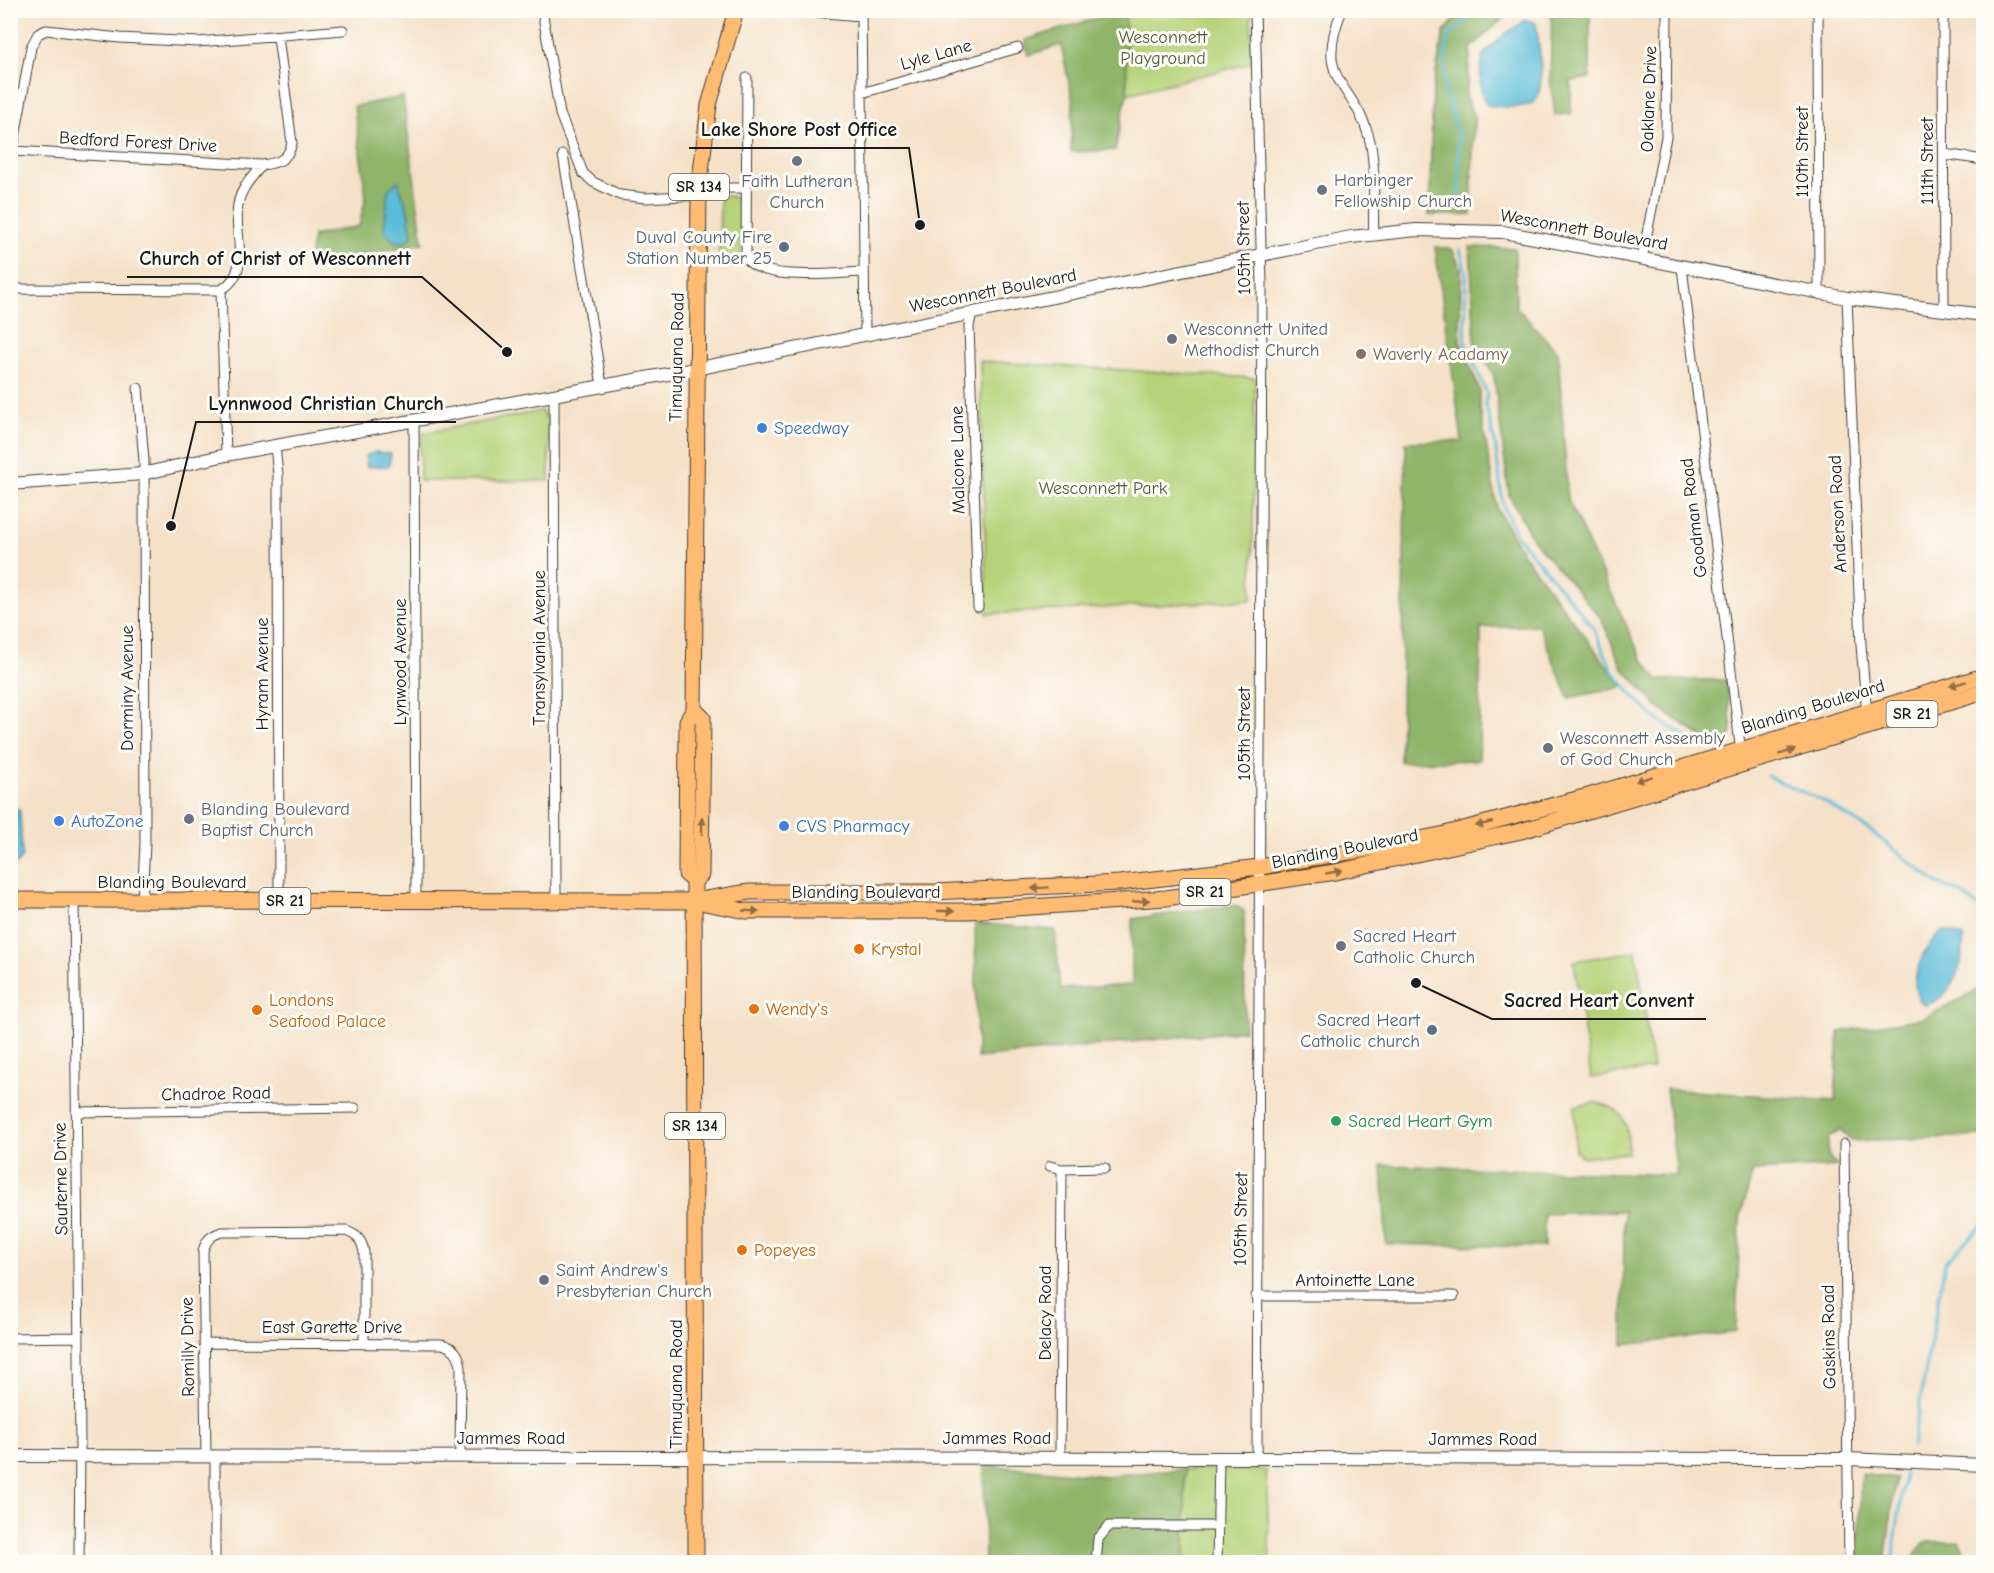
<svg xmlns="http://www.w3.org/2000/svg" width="1994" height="1573" font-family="'Comic Neue',sans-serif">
  <rect width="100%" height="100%" fill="#fdfcf7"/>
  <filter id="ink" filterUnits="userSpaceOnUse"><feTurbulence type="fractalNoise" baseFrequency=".0167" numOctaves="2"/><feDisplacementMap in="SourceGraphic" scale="12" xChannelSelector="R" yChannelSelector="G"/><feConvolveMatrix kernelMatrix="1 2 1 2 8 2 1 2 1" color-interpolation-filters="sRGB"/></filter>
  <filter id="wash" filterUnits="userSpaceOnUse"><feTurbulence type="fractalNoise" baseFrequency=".008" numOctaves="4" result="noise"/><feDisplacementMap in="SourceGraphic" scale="24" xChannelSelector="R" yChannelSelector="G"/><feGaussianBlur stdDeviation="1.35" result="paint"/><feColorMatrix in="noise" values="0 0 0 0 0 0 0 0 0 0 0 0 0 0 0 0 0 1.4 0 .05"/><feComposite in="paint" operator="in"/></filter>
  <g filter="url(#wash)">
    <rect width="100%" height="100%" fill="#f5e1c8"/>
    <path fill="#b6d37a" stroke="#69784b" stroke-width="1.5" d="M1125 11H1251L1252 63 1127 94Z
      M728 196 735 198 740 205 741 259 719 258 720 198Z
      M980 361 1255 378 1252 600 987 614Z
      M541 411 549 421V481H420V445L424 433Z
      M1636 951 1653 1069 1591 1078 1574 961Z
      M1594 1103C1624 1105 1630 1126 1628 1153L1583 1157 1575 1151V1106Z
      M1185 1469 1266 1470 1270 1562H1185Z"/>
    <path fill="#90b56a" stroke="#566843" stroke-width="1.5" fill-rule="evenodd" d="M1107 11H1125L1127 94 1115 150 1071 152 1073 102 1061 45 1028 55 1025 40 1107 15Z
      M1462 11H1511L1471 48 1466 97 1474 118 1471 215H1429L1433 87 1444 32Z
      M1546 11H1590V78L1571 81V114L1555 115 1550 79 1552 18Z
      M403 97 423 243 308 265 313 236 359 226 366 197 354 106ZM397 181 408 211 411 236 405 242Z
      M1435 247 1452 249 1461 269 1460 341 1480 391V409L1497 509 1525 557 1623 687 1569 698 1538 625 1481 628 1479 760 1400 762 1406 442 1462 441Z
      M1470 247 1515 248 1516 307 1558 352 1568 500 1641 657 1658 680H1726L1732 731 1729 740 1713 744 1661 710 1622 667 1601 618 1533 540 1509 495 1494 376 1475 343Z
      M1235 905 1244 911 1245 1030 977 1058 975 923 1055 930 1060 989 1132 985V919Z
      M1983 987V1136L1852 1141 1841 1130 1828 1138V1155L1838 1166 1753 1171 1740 1218 1736 1332 1623 1345 1624 1211 1544 1214V1247L1386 1244 1382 1165 1677 1175 1666 1089 1835 1101 1839 1032 1924 1018Z
      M984 1465 1105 1476 1185 1469V1562H985Z
      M1861 1474 1896 1479 1885 1562H1858Z
      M1960 1541 1968 1562H1908L1925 1542Z"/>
    <path fill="#5abcd8" stroke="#3b6c7a" stroke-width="1.5" d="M1526 20 1536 23C1538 40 1547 91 1534 102 1523 110 1500 106 1487 105 1478 95 1480 68 1483 55L1504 35Z
      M398 181 408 211 412 236 405 242 394 241 384 230 388 190Z
      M376 452 391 454 389 466 367 467 365 456Z
      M11 804 20 811 22 856 17 864H11Z
      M1943 930 1963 937C1965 963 1952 999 1925 1005 1902 990 1925 942 1943 930Z"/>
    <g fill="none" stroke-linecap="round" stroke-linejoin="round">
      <path stroke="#5abcd8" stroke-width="3" d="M1460 209 1458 133 1445 91 1444 60 1449 36 1478 10
        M1460 249 1466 274 1465 342 1487 394 1485 403 1495 443 1503 505 1517 536 1593 627 1612 670 1635 698 1655 718 1699 745
        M1767 776 1823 801 1868 829 1938 884 1959 892 1984 911
        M1912 1447 1945 1262 1984 1224
        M1892 1562 1905 1474"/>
    </g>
  </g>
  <g filter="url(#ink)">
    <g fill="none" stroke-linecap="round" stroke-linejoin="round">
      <g stroke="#3d3a36" stroke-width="11">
        <path id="minor" d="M542 10 560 114 583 173 593 182 620 195 646 198 699 195
          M790 10 861 16
          M861 10 865 334
          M1255 10 1262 285 1257 1457
          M1342 10C1313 82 1353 81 1369 137 1377 167 1372 203 1374 233
          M1818 10 1819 294
          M1943 10 1944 310
          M747 78 746 259C765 282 835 273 863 272
          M862 93 1018 48
          M13 151 262 165
          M1944 154 1984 160
          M563 155 602 385
          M10 165 31 47 38 34 46 30 120 38 198 42 343 30
          M699 188H746
          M1642 259 1666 137 1667 10
          M1682 267 1741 753
          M10 289 221 290
          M221 290C253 271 233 235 238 205 240 189 253 176 262 165 278 163 288 160 292 143L278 37
          M221 290 226 455
          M1847 298 1861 645 1867 715
          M972 313 969 326 978 607
          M138 388 144 461 145 843 142 901
          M554 394 556 902
          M414 422 416 901
          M275 446 278 475 279 901
          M74 901 80 1444 79 1562
          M76 1112 355 1108
          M1844 1144 1849 1562
          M1050 1166 1062 1169 1105 1168
          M1256 1296H1454
          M10 1338 79 1337
          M204 1343 442 1344C455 1348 459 1354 461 1367L460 1456
          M206 1455 203 1251C206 1240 211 1235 222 1232L346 1231C357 1235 362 1240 364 1252V1344
          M1060 1456 1062 1169
          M215 1562V1456
          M1096 1562 1098 1539 1109 1526H1217
          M1217 1562 1219 1457"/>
      </g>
      <g stroke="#3d3a36" stroke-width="14">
        <path id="tertiary" d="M10 484 142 474 226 455 695 369 1351 237 1416 230 1503 232 1847 298 1984 315
          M10 1456 1847 1459 1984 1465"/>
      </g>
      <g stroke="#3d3a36" stroke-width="17">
        <path id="primary" d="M694 881 701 875 703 718 694 709
          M10 900 694 901 749 892H934L1119 883 1260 867 1380 847 1445 834 1592 795 1984 676
          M705 903 746 911H969L1166 898 1335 872 1521 831 1984 692
          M696 1562 694 881 686 874 687 721 694 709 699 188 709 105 736 10"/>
      </g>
      <use href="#minor" stroke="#fff" stroke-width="9"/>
      <use href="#tertiary" stroke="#fff" stroke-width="12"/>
      <use href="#primary" stroke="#ffbb71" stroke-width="15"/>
    </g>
    <defs><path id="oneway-solid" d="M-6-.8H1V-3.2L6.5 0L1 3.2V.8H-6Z" transform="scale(1.5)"/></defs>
    <g fill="#8e6c46">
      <use href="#oneway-solid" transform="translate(1958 684) rotate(163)"/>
      <use href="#oneway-solid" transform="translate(1787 752) rotate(-17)"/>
      <use href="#oneway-solid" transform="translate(1644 779) rotate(163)"/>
      <use href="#oneway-solid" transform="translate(1484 824) rotate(166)"/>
      <use href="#oneway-solid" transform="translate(702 826) rotate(-90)"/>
      <use href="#oneway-solid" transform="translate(1334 872) rotate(-10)"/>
      <use href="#oneway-solid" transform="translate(1040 888) rotate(176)"/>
      <use href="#oneway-solid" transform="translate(1141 901) rotate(-6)"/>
      <use href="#oneway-solid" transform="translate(751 911) rotate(3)"/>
      <use href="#oneway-solid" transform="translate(946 911)"/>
    </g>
  </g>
  <g fill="#6b7280" stroke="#fdfcf7" stroke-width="2">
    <circle cx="797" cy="161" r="6"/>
    <circle cx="1322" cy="190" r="6"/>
    <circle cx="1172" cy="339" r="6"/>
    <circle cx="1548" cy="748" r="6"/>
    <circle cx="189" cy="819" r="6"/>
    <circle cx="1341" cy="946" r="6"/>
    <circle cx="544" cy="1280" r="6"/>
  </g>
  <g fill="#5c6f8a" stroke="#fdfcf7" stroke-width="2">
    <circle cx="784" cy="247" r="6"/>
    <circle cx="1432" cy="1030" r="6"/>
  </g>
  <circle fill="#8d6e63" stroke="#fdfcf7" stroke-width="2" cx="1361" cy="354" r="6"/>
  <g fill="#3f7fe0" stroke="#fdfcf7" stroke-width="2">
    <circle cx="762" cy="428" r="6"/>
    <circle cx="59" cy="821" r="6"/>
    <circle cx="784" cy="826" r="6"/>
  </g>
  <g fill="#e8710a" stroke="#fdfcf7" stroke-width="2">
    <circle cx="859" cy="949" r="6"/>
    <circle cx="754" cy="1009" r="6"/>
    <circle cx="257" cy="1010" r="6"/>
    <circle cx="742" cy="1250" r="6"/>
  </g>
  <circle fill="#2e9e5b" stroke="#fdfcf7" stroke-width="2" cx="1336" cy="1121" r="6"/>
  <g text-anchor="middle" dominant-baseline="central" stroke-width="6" stroke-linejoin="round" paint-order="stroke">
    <g fill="#fdfcf7" stroke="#605f5e" stroke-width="1.5">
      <rect x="669" y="174" width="60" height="26" rx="4.5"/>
      <rect x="1886.5" y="701" width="51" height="26" rx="4.5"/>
      <rect x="1179.5" y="879" width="51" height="26" rx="4.5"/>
      <rect x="259.5" y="888" width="51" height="26" rx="4.5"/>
      <rect x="665" y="1113" width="60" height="26" rx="4.5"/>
    </g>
    <g font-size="16" font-weight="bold" fill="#1c1c1c">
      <text x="699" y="187">SR 134</text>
      <text x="1912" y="714">SR 21</text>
      <text x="1205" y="892">SR 21</text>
      <text x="285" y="901">SR 21</text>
      <text x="695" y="1126">SR 134</text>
    </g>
    <g font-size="18" fill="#525c3d" stroke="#fdfcf7">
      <text x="1163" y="37">Wesconnett<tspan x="1163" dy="21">Playground</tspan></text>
      <text x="1103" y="488">Wesconnett Park</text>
    </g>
    <g font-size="18" fill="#1c1c1c" stroke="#fdfcf7">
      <text transform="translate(936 55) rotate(-16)">Lyle Lane</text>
      <text transform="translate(1649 99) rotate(-88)">Oaklane Drive</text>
      <text transform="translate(138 142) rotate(3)">Bedford Forest Drive</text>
      <text transform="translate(1802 152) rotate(-90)">110th Street</text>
      <text transform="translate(1927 161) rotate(-90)">111th Street</text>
      <text transform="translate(1584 230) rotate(10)">Wesconnett Boulevard</text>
      <text transform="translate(1244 248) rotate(-91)">105th Street</text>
      <text transform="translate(993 291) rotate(-11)">Wesconnett Boulevard</text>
      <text transform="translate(677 357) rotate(-89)">Timuquana Road</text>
      <text transform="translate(958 460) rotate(-91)">Malcone Lane</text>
      <text transform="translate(1838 514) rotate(-93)">Anderson Road</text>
      <text transform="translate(1694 518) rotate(-97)">Goodman Road</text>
      <text transform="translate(539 648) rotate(-90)">Transylvania Avenue</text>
      <text transform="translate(400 662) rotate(-90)">Lynwood Avenue</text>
      <text transform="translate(262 674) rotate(-90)">Hyram Avenue</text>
      <text transform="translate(127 688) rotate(-90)">Dorminy Avenue</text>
      <text transform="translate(1813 707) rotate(-17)">Blanding Boulevard</text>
      <text transform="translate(1244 734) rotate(-90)">105th Street</text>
      <text transform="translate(1345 849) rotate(-11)">Blanding Boulevard</text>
      <text x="172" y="882">Blanding Boulevard</text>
      <text x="866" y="892">Blanding Boulevard</text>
      <text transform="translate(216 1094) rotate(-1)">Chadroe Road</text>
      <text transform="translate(61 1179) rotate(-91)">Sauterne Drive</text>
      <text transform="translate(1241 1219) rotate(-89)">105th Street</text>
      <text x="1355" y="1280">Antoinette Lane</text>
      <text transform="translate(1045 1313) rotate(-90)">Delacy Road</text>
      <text x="332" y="1327">East Garette Drive</text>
      <text transform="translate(1829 1337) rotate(-91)">Gaskins Road</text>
      <text transform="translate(188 1347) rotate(-91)">Romilly Drive</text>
      <text transform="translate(676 1384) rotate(-90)">Timuquana Road</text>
      <text x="511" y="1438">Jammes Road</text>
      <text x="997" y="1438">Jammes Road</text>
      <text x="1483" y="1439">Jammes Road</text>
    </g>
    <g font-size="18" fill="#5b616d" stroke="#fdfcf7" text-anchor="start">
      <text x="1334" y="180">Harbinger<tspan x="1334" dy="21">Fellowship Church</tspan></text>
      <text x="797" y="181" text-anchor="middle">Faith Lutheran<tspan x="797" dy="21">Church</tspan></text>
      <text x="1184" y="329">Wesconnett United<tspan x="1184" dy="21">Methodist Church</tspan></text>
      <text x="1560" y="738">Wesconnett Assembly<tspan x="1560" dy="21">of God Church</tspan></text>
      <text x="201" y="809">Blanding Boulevard<tspan x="201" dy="21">Baptist Church</tspan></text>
      <text x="1353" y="936">Sacred Heart<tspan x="1353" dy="21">Catholic Church</tspan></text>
      <text x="556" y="1270">Saint Andrew's<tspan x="556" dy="21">Presbyterian Church</tspan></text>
    </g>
    <g font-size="18" fill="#4e5e75" stroke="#fdfcf7" text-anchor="end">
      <text x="772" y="237">Duval County Fire<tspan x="772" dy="21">Station Number 25</tspan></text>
      <text x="1420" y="1020">Sacred Heart<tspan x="1420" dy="21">Catholic church</tspan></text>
    </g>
    <g font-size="18" fill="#785e54" stroke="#fdfcf7" text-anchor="start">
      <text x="1373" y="354">Waverly Acadamy</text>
    </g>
    <g font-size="18" fill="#366cbe" stroke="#fdfcf7" text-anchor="start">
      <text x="774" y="428">Speedway</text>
      <text x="71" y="821">AutoZone</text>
      <text x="796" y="826">CVS Pharmacy</text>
    </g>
    <g font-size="18" fill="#c56008" stroke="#fdfcf7" text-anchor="start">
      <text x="871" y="949">Krystal</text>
      <text x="269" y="1000">Londons<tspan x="269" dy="21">Seafood Palace</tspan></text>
      <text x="766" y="1009">Wendy's</text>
      <text x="754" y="1250">Popeyes</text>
    </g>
    <g font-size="18" fill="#27864d" stroke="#fdfcf7" text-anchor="start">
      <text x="1348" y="1121">Sacred Heart Gym</text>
    </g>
  </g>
  <path fill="none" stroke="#1c1c1c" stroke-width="2" d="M920 225L909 148H689M507 352L422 277H127M171 526L196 422H456M1416 983L1492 1019H1706"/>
  <g fill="#1c1c1c" stroke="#fdfcf7" stroke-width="2">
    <circle cx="920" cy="225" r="6"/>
    <circle cx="507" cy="352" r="6"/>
    <circle cx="171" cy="526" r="6"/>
    <circle cx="1416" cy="983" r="6"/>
  </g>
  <g font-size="20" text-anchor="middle" font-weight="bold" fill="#1c1c1c" stroke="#fdfcf7" stroke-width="6" stroke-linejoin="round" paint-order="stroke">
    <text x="799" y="136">Lake Shore Post Office</text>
    <text x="275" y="265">Church of Christ of Wesconnett</text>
    <text x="326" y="410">Lynnwood Christian Church</text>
    <text x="1599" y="1007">Sacred Heart Convent</text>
  </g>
  <rect width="1994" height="1573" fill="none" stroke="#fdfcf7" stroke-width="36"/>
</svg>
